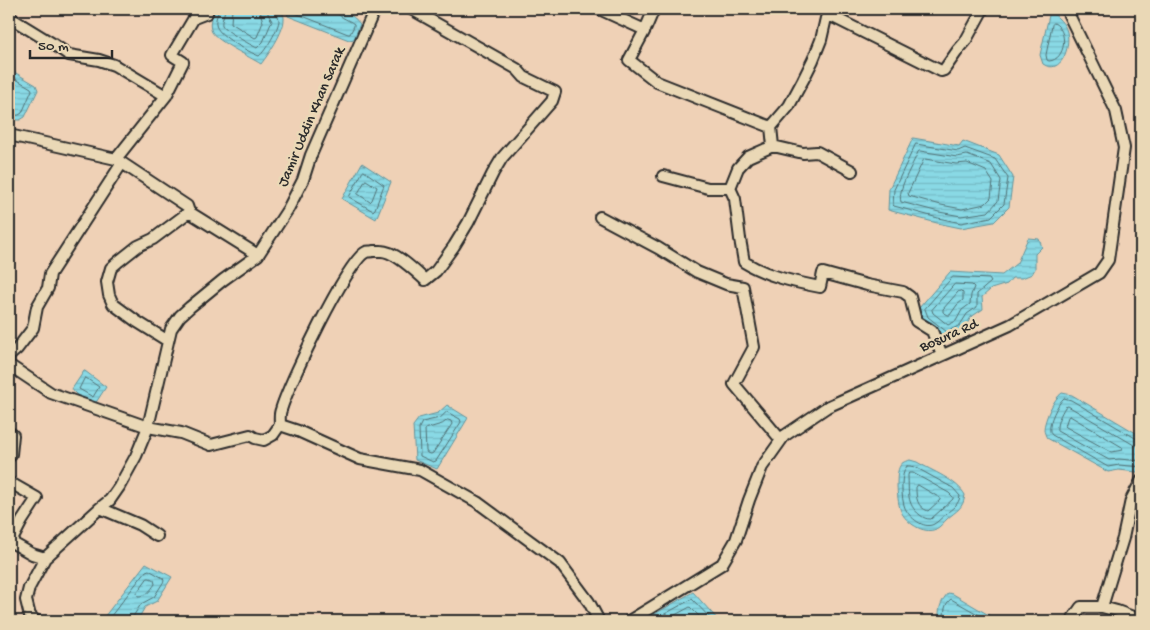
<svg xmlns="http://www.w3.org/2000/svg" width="1150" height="630" font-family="'Gochi Hand',sans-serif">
  <defs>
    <pattern id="water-rules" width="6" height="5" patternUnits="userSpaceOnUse" patternTransform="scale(1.25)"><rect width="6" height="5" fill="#89d9e5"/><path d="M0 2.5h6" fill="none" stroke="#76bac5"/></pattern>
  </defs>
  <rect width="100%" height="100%" fill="#efd1b6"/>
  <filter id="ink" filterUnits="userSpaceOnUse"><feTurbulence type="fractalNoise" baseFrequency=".02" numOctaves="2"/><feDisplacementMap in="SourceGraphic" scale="10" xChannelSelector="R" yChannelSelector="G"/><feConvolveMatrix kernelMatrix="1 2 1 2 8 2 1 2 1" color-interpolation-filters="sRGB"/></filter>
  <g filter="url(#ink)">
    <path fill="url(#water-rules)" stroke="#63939b" d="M214 9H272C275 10 281 10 283 14 289 25 268 55 261 64 250 57 218 42 212 32 208 24 212 16 214 9Z
      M288 9C311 9 345 3 360 24L354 39 349 40 288 16 287 12Z
      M1050 11C1057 17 1065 23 1067 32 1071 47 1061 76 1043 64L1040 55Z
      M9 69 36 85 38 90 25 117 20 120H9Z
      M913 138 959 146 963 141 999 155 1013 177 1009 207 994 222 961 228 937 223 888 210 889 189Z
      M362 163 391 182 376 219 342 199Z
      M1028 238 1039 239 1042 247 1035 254V269L1032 274 1022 278H1012L1007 284 991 289 982 297 983 309 971 317 964 329 947 339 923 320 919 308 950 272 1002 275 1017 263Z
      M84 371H85L106 387 95 404C88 402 75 396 72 389Z
      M1062 393 1072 395 1141 436V472H1136L1119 470 1108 472 1047 438C1046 437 1044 431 1044 430 1044 420 1054 398 1062 393Z
      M447 405 468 418 437 469 415 460 413 426 419 418 438 413Z
      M910 460 917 462C932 471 957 480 965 495 963 509 957 510 947 519 944 522 940 527 936 529 924 535 905 522 901 511 897 503 895 473 900 466 902 462 906 461 910 460Z
      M146 563 172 577 157 601 145 607 137 621H101Z
      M693 592 719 621H648L646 619Z
      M948 593 953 594 999 621H940C937 611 941 601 948 593Z"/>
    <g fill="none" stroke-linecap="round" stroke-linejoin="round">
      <path stroke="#517175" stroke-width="1" d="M219 9C218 14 215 19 216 24 216 35 249 52 259 56 265 52 279 28 279 20 279 15 275 14 274 9
        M225 9C225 13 221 21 222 25 225 31 251 45 257 48L263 42 272 21 268 14V9
        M232 9 231 23 255 38 257 37 263 22 261 15 260 9
        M293 9V12L295 13 348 34H350L354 26V24C348 19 336 17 336 9
        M1054 23C1069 30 1066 60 1049 61L1047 60 1046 55 1052 25Z
        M9 75 31 88 32 90 22 113 19 115 9 116
        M916 144 958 151 965 148 995 159 1008 178 1004 204 991 217 961 223 938 218 894 206 893 205 894 190Z
        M920 151 957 157 967 155 991 164 1001 180 998 201 988 212 961 216 939 212 901 202C897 189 913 165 918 152Z
        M925 159 956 164 967 163 986 171 993 182 991 198 985 204 962 209 941 205 909 196 908 193 923 161Z
        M364 171 384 185 375 209 373 211 349 197 362 173Z
        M366 180 377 187 372 200 370 202 358 194Z
        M953 277 989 279 991 282 977 294V307L967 314 960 325 947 332 928 317 925 309Z
        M955 284 972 285 974 287 971 295 970 304 962 310 956 321 948 325 933 313 932 310Z
        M961 291 963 293V300L957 305 950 315H948L943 312V309L958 292Z
        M86 378 99 387 93 397 79 389 84 379Z
        M447 412 460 419 461 422 436 461 433 462 420 456 419 428 422 422 440 418Z
        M1070 416 1122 447 1123 450 1111 452 1066 427 1065 426 1068 417Z
        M448 420 451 421 452 424 433 453 431 454 427 453 426 451 425 429 442 424Z
        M1141 440 1137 439 1071 400 1064 398C1058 403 1048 423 1050 431 1050 432 1051 434 1052 435L1108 467 1119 465 1141 467
        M1141 446 1134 445 1068 406 1065 407C1061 414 1056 423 1057 431L1109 460 1119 459 1141 461
        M907 466H910L915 467 953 488 960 496C959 505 952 508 946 514 942 517 938 522 934 524 924 530 909 517 905 508 901 499 900 473 907 466Z
        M909 473H913L949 493 953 497V499L931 519C926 519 924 518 920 515 906 504 909 492 908 476Z
        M918 485 940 498V500L928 511C917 507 916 498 916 488Z
        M148 578H150L154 580 155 584C150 591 147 596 138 596L137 593Z
        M107 621 146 571 149 570 163 578 164 581 154 597 141 604 134 615 132 621
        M652 621 692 599 713 621
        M664 621 690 607 704 621
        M944 621C944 613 944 604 951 599L990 621"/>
      <g stroke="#2b2b2b" stroke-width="14">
        <path id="street" d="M599 9 645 30 629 60 657 82 771 127
          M9 17 53 44 69 55 99 60 114 65 166 96
          M645 30 654 9
          M9 135 116 159 187 206 189 212 258 255
          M116 159 166 96 183 62 172 55 194 18 207 13 208 9
          M852 171 817 152 803 153 773 146 771 127 789 106 803 80 813 60 821 40 826 18 831 16 941 71 944 70 958 50 965 42 983 9
          M663 176 708 188H730L738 168 748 157 773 146
          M730 188 735 199 740 239 744 262C767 276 794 282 820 287L823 273 867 285 903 292 910 297 916 321 932 331 942 355
          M600 217 658 248 697 272 726 284 743 287 754 347 734 384 781 440
          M168 341 136 321 113 304 109 295 107 282 111 268 119 261 138 246 153 239 189 212
          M9 356 17 349 33 328 37 307 48 288 50 274 122 163
          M9 365 51 393 148 427 181 433 211 445 250 435 255 438 264 440 273 435 280 425 298 431 360 459 420 470 477 502 560 563 589 602 599 621
          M280 425C280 420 279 414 281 410 287 387 348 259 366 252 368 251 371 252 373 251 376 251 379 251 381 251 395 251 415 271 425 280L436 271 454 246 468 223 493 173 502 158 552 101 555 92 524 77 517 69 411 9
          M9 432 13 435 11 454 9 457
          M9 482 37 498 22 521 11 542 32 554 45 558
          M100 508 140 525 157 536
          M1102 607 1123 538 1131 500 1141 481
          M36 621 30 616 26 600 29 588 45 558 100 508 110 500 119 487 136 456 148 427 171 329 180 316 190 307 223 280 258 255 288 209 303 180 311 155 373 13 376 9
          M629 621 722 564 736 540 749 500 762 467 784 436 827 407 1010 325 1099 273 1108 260 1124 148 1116 111 1066 9
          M1071 621 1081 607H1102L1117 611 1141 620"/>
      </g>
      <use href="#street" stroke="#ead8b6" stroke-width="10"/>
    </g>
  </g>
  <g text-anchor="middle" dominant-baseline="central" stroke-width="5" stroke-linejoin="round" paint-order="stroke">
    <g font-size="15" fill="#2b2b2b" stroke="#ead8b6">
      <text transform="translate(312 117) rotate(-67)">Jamir Uddin Khan Sarak</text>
      <text transform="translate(949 336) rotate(-24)">Bosura Rd</text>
    </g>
  </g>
  <rect width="1150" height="630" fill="none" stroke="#ead8b6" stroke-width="30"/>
  <rect x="15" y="15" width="1120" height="600" fill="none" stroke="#2b2b2b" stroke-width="2" filter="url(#ink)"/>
  <path d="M30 50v8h82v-8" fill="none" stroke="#2b2b2b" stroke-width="2.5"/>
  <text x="38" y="50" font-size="15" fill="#2b2b2b" stroke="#ead8b6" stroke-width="4" paint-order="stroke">50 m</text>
</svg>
